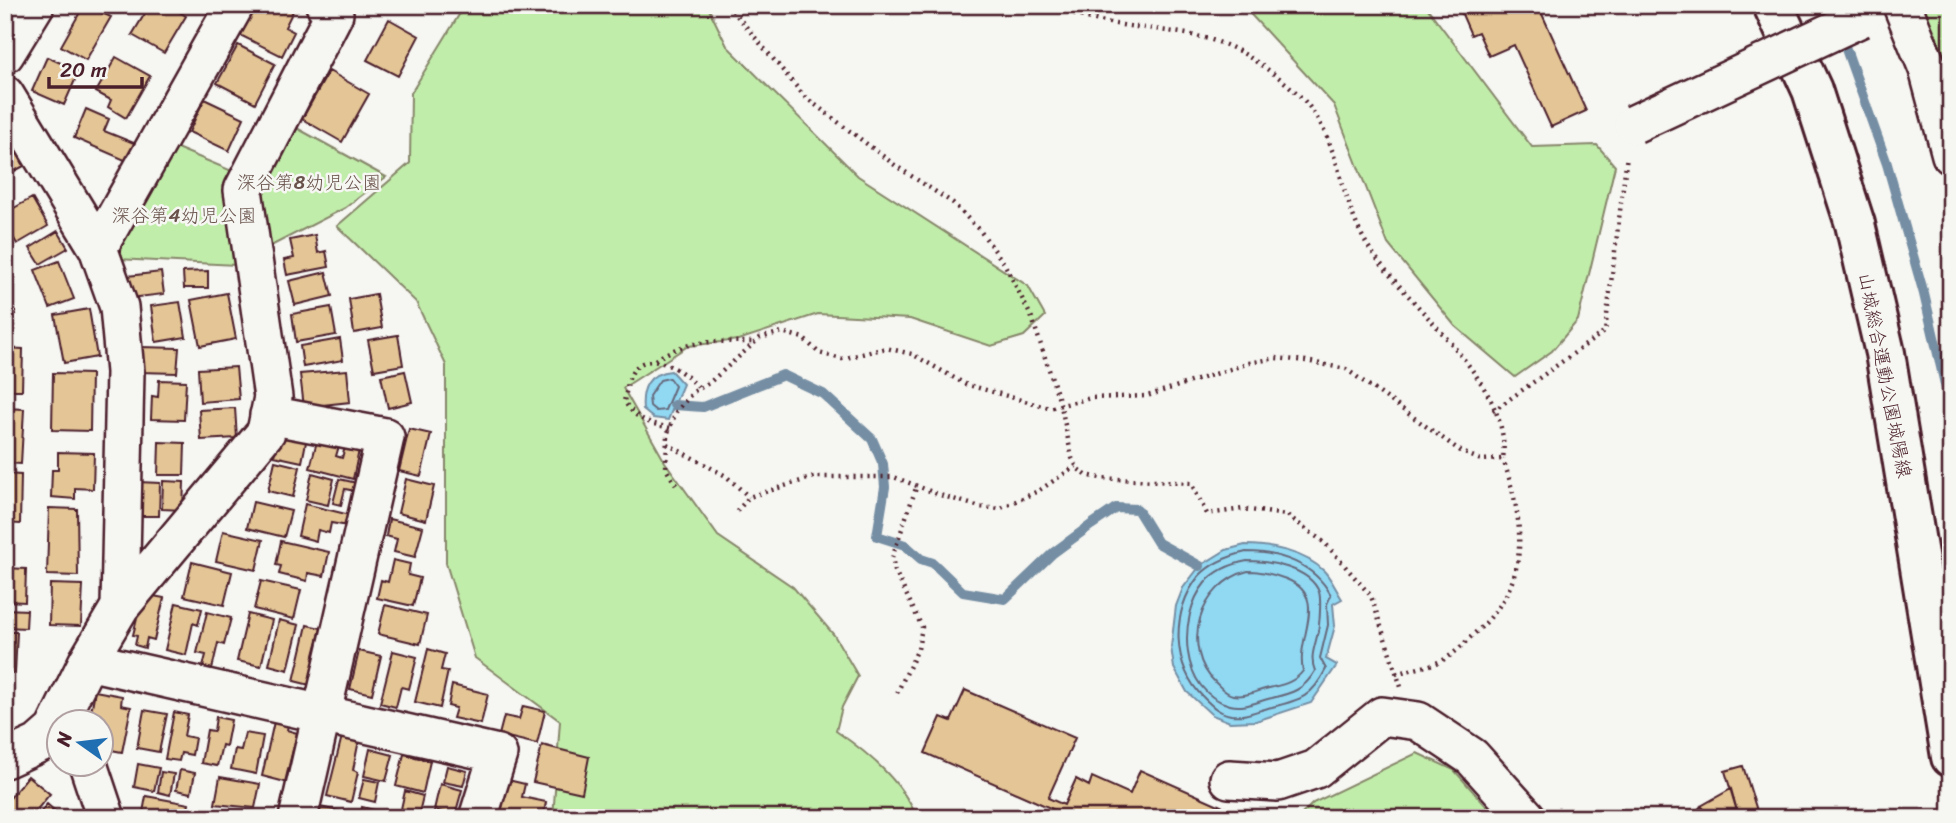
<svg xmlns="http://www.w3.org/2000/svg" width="1956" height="823" font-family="Sriracha,'Klee One',sans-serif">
  <rect width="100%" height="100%" fill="#f6f6f2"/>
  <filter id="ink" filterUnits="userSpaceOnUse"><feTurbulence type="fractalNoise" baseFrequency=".0143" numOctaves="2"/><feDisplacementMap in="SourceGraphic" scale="14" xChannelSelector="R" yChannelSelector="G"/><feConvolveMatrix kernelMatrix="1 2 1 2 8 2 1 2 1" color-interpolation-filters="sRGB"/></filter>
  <g filter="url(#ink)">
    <path fill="#c1edaa" stroke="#86866a" stroke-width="2" d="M465 5H707L727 46 858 176 1028 286 1045 316 1024 336 991 346 910 319 818 314 738 340 688 346 623 388 665 462 718 536 793 587 834 635 858 676 842 707 836 731C867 752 903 782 917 818H553L560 721 475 658 446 563V365L416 302 337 226 410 163 411 93Z
      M1242 5H1425L1532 147 1597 145 1615 166 1578 320 1552 351 1515 377 1455 326 1388 244 1334 105Z
      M1919 5H1951V84Z
      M293 126 386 177 345 208 269 247C251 187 264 178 293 126Z
      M172 146 232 171 225 191 236 265 117 259 113 251Z
      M1417 753 1454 770 1497 818H1298L1313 803Z"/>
    <path fill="#91d8f3" stroke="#758ea3" stroke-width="2" d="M671 371 683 384 668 420 653 418 643 410C641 388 648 373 671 371Z
      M1245 545C1270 545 1305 552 1324 571 1331 578 1336 590 1342 599L1333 604 1335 626 1326 659 1337 665 1311 703 1256 721 1230 722 1212 715 1187 692 1174 668 1171 647 1176 606 1183 588 1200 566 1226 550Z"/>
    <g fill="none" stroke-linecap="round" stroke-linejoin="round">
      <path stroke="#66697b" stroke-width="2" d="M669 378 675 386 665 410 656 411 650 406 649 396 660 380Z
        M1246 552C1280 552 1314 564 1331 595L1327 604 1328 625 1320 658 1326 669C1312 697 1301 700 1272 707 1258 710 1246 717 1231 715 1219 713 1212 706 1204 698 1172 668 1170 611 1199 576 1212 562 1229 556 1246 552Z
        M1247 561C1269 561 1310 568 1319 592 1321 598 1320 617 1319 624 1318 642 1308 654 1315 671 1304 690 1292 693 1272 698 1258 701 1245 709 1230 705 1179 692 1177 617 1205 583 1216 570 1231 564 1247 561Z
        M1248 571C1262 571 1273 574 1286 579 1331 597 1295 637 1303 671 1293 684 1280 685 1265 689 1254 692 1245 697 1233 695 1226 694 1221 688 1216 683 1179 648 1200 583 1248 571Z"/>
      <path stroke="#758ea3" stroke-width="10" d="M1841 35 1887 164 1924 294 1951 410
        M674 405 703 407 783 375 823 394 872 439 883 464 885 487 877 536 905 545 921 559 933 563 963 592 1005 599 1053 553 1091 525 1116 508 1137 509 1158 543 1200 566"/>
    </g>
    <path fill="#e3c596" stroke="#4a1f2b" stroke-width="2" d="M84 5 111 17 86 60 61 46Z
      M150 5H168L186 16 164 53 132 35Z
      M264 5H296L285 27 294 32 282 56 240 35 252 11 260 14Z
      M1458 5H1538L1586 111 1551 127 1514 45 1489 56 1478 32 1471 35Z
      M389 19 419 36 398 76 367 60Z
      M238 45 275 64 255 103 217 83Z
      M47 57 79 71 64 105 32 91Z
      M116 57 150 76 126 118 108 107 111 100 96 92Z
      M329 71 369 94 342 142 302 119Z
      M204 99 244 118 229 151 189 132Z
      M86 109 109 119 104 131 134 143 127 161 74 138Z
      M7 134 24 166 5 176V135Z
      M32 198 48 226 17 244 5 223V213Z
      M58 231 68 248 40 264 30 248Z
      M315 235 318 253 326 251 329 267 287 275 284 260 294 258 290 240Z
      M59 261 74 299 50 308 35 270Z
      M208 271V288H184L183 272Z
      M161 272 164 294 130 298 128 276Z
      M326 272 332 296 295 305 289 281Z
      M5 282 16 314 5 317Z
      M227 293 236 339 200 346 191 300Z
      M376 294 382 328 354 333 349 299Z
      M180 302 186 337 156 342 151 306Z
      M331 307 336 335 296 342 292 314Z
      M89 309 97 357 64 363 55 315Z
      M398 335 403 365 374 370 368 340Z
      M340 339 343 360 303 367 300 346Z
      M140 347 179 348 177 373 139 372Z
      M5 348 23 349 22 390H5Z
      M236 367 239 399 200 402 198 369Z
      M347 370 350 402 304 407 300 374Z
      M405 371 412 402 388 408 381 376Z
      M53 373 91 374 90 431 52 430Z
      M159 380 186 381 184 420 151 419 152 396 158 397Z
      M5 408 24 409 21 464 5 463Z
      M235 408 237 438 201 440 199 410Z
      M409 429 431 434 421 476 399 471Z
      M279 430 307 437 302 462 274 456Z
      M317 441 339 446 336 456 342 458 345 447 359 450 353 479 310 468Z
      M159 442 185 443 184 475H158Z
      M58 452 94 453 93 489 75 488V499L51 497 52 470H58Z
      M275 461 300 467 293 497 268 491Z
      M312 473 334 479 328 505 306 500Z
      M5 474 21 475 20 524 5 523Z
      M339 479 357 483 355 491 345 489 341 505 333 503Z
      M406 479 434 486 426 520 398 513Z
      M163 481 184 482 183 510 162 509Z
      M138 482 160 483 159 516H137Z
      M253 502 291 511 284 537 247 528Z
      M305 504 350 515 348 526 331 523 329 533 318 530 316 541 298 536Z
      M49 508 77 509 78 576 47 575Z
      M389 519 423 527 415 557 394 552 397 539 386 536Z
      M223 531 263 540 256 570 216 561Z
      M281 541 329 552 324 576 308 573 307 581 279 574 281 566 276 565Z
      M393 560 410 564 408 575 420 578 413 606 377 598 381 580 388 582Z
      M192 562 232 572 224 605 184 596Z
      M5 568 26 569 25 602 5 601Z
      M261 581 301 590 294 619 254 609Z
      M50 584 83 585 81 626 49 625Z
      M143 594 164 598 154 640 147 638 145 648 135 645 137 636 133 635Z
      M176 603 202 609 198 625 193 623 186 655 165 650Z
      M385 605 427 615 420 644 378 634Z
      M5 609 27 610 26 628 5 627Z
      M207 612 231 618 224 645 218 643 212 669 203 667 206 655 197 653Z
      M248 614 272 620 261 666 237 661Z
      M279 620 299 625 288 670 269 665Z
      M307 625 321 628 313 659 320 661 314 686 294 681Z
      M5 632H17L15 673H5Z
      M428 649 445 654 441 670 448 671 440 708 415 702Z
      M359 651 381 656 372 694 350 689Z
      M393 651 417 657 409 689 401 687 396 707 380 703Z
      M452 685 488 694 481 724 453 718 456 708 448 706Z
      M965 690 1075 738 1048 798 1064 805 1076 779 1089 786 1092 777 1130 794 1140 770 1248 818H1062L1064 814 925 753 941 717 951 721Z
      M95 691 122 696 121 705 131 707 122 752 106 749 109 731 102 730V722H89Z
      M523 706 545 711 537 744 499 735 504 716 519 719Z
      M144 710 167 714 159 752 137 748Z
      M5 712 11 713 10 748H5Z
      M174 712 188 715 184 736 195 738 192 755 181 753 179 761 165 759Z
      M216 717 231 720 226 746 222 745 217 766 201 763 207 730 214 731Z
      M275 717 289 720 287 730 297 733 285 782 262 776Z
      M245 733 263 736 256 774 231 769 235 749 241 750Z
      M342 736 359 740 353 770 358 772 351 802 327 796Z
      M542 745 589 757 582 793 533 782Z
      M370 749 393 755 386 781 364 776Z
      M404 754 430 761 423 793 396 786Z
      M138 764 159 768 154 791 134 787Z
      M447 766 467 771 463 786 443 782Z
      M1743 766 1758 814 1739 818 1725 771Z
      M180 770 195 773 191 793 176 790Z
      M161 772 174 774 170 795 158 792Z
      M28 776 50 794 30 818H5V804Z
      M220 777 260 784 255 808 215 804Z
      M364 779 379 782 375 802 359 798Z
      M508 780 525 784 522 797 546 802 543 818H519L501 813Z
      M440 784 462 790 455 815 434 810Z
      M1731 789 1739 818H1713L1701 806Z
      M405 791 423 796 419 813 401 809Z
      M146 796 189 804 186 818H142Z
      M47 804 63 818H36Z
      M1701 806 1713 818H1691Z
      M320 807 344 812 343 816 348 818H318Z
      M362 807 386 813 384 818H360Z"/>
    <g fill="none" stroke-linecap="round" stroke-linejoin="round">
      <g stroke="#4a1f2b" stroke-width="42">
        <path id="minor" d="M1902 5 1928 69 1951 155
          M5 54 35 5
          M5 95 98 248 119 307 125 372 120 607
          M98 248 235 5
          M269 415 385 437 298 818
          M88 661 498 754 478 818
          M5 759 38 744 54 730 88 661 120 607 266 432 273 397 243 190 334 14 325 5
          M88 764 106 818
          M1229 779 1278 782 1316 769 1382 716 1418 721 1472 757 1527 818"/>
      </g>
      <g stroke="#4a1f2b" stroke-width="44">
        <path id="major" d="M1773 5 1812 90 1855 224 1885 353 1951 757"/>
      </g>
      <path stroke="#4a1f2b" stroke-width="4.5" stroke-dasharray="2 5" stroke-linecap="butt" d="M728 5 805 97 896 166 953 203 981 232 1004 263 1032 318 1061 406 1072 458 1078 469 1086 475 1100 478 1191 483 1207 514 1243 509 1287 515 1325 543 1371 596 1401 687
        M655 360C689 338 715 342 754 342
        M1493 411 1605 331 1627 155
        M670 428C649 423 636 420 624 401 626 394 627 386 629 379 642 343 684 370 699 388
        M667 444 726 476 749 497
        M676 485 666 469 667 435 676 412 693 392 709 383 760 338 782 332 803 338 819 353 842 359 886 348 912 354 965 384 1049 408 1091 398 1147 396 1249 363 1276 358 1306 361 1346 369 1462 452 1481 460 1503 459C1513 380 1402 304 1365 241 1341 200 1340 148 1311 109 1295 87 1269 70 1246 55 1189 20 1115 37 1054 5
        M737 511 749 497 814 477H894L940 495 980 507 999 509 1038 491 1076 466
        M1396 674C1411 669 1429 667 1443 660 1455 654 1466 641 1476 632 1532 582 1525 525 1503 459
        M897 693 918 649 922 627 895 571 892 558 916 488"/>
      <use href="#minor" stroke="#f6f6f2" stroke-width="37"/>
      <use href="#major" stroke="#f6f6f2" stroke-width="38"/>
      <g stroke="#4a1f2b" stroke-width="42" stroke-linecap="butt">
        <path id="minor-bridge" d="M1634 124 1861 18"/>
      </g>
      <use href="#minor-bridge" stroke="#f6f6f2" stroke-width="37"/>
    </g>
  </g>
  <g text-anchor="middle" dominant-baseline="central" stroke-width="5" stroke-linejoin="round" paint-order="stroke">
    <g font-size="19" fill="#68524b" stroke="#f6f6f2">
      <text x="309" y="182">深谷第8幼児公園</text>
      <text x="184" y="215">深谷第4幼児公園</text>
    </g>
    <g font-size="19" fill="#4a1f2b" stroke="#f6f6f2">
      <text transform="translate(1885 375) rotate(79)">山城総合運動公園城陽線</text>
    </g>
  </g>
  <rect width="1956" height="823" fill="none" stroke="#f6f6f2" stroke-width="28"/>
  <rect x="14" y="14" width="1928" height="795" fill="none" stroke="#4a1f2b" stroke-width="2.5" filter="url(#ink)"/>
  <g transform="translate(80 743) rotate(284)"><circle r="33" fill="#f6f6f2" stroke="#b1a0a2" stroke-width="2"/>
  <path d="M0-5L12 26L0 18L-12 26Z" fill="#1f6fb2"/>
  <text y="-10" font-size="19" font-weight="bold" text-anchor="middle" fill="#4a1f2b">N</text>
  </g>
  <path d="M49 77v10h93v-10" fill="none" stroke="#4a1f2b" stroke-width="3.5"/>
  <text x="60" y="77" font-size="21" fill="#4a1f2b" stroke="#f6f6f2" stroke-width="5" paint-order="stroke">20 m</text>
</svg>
